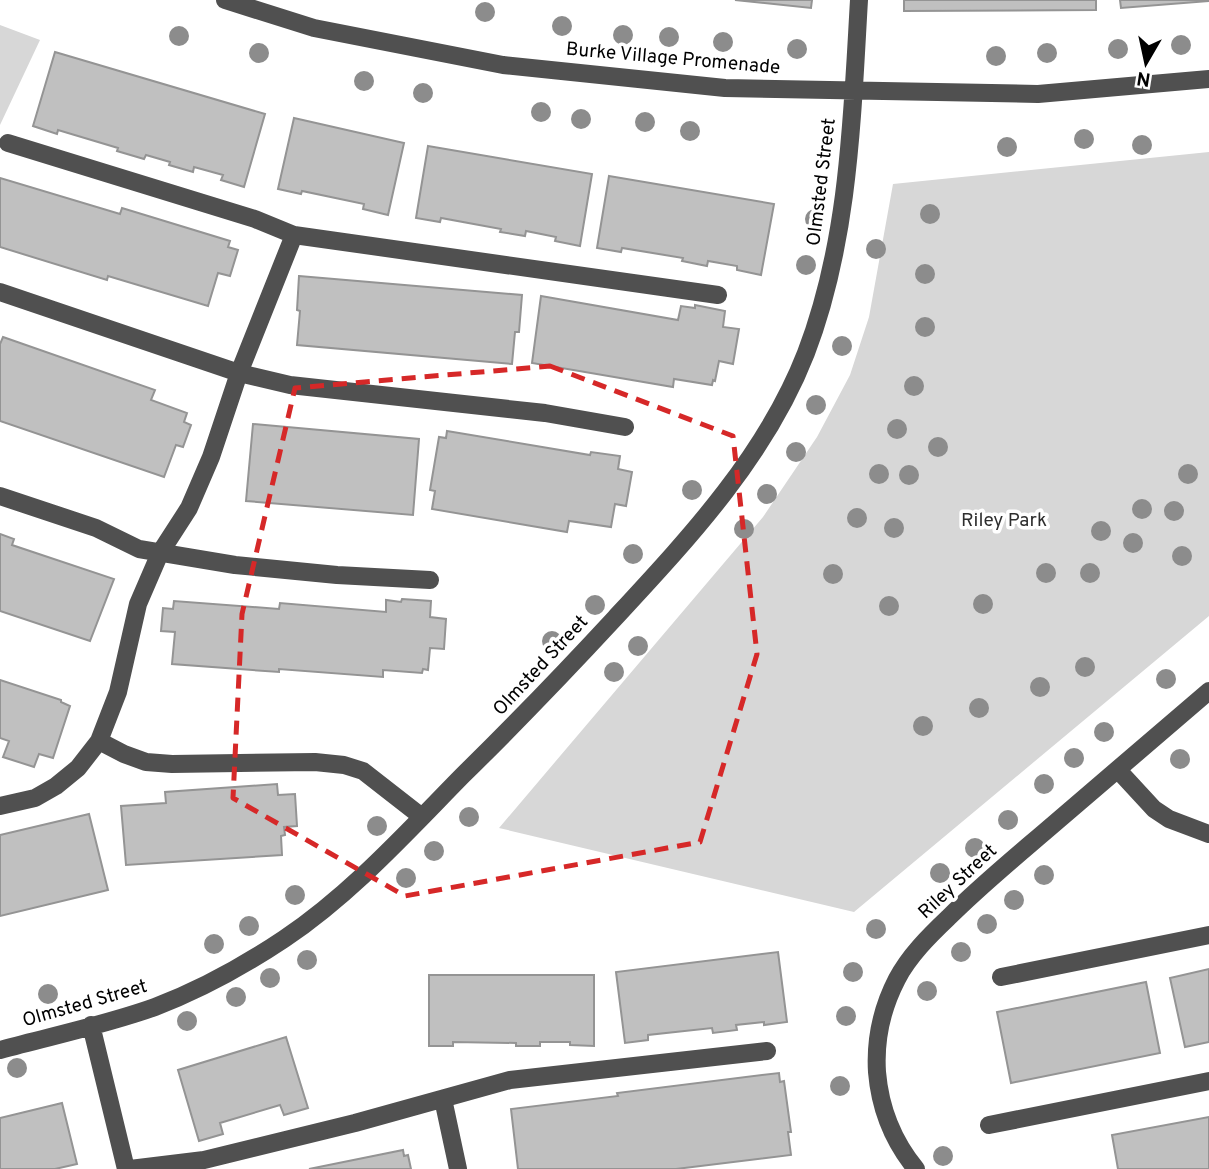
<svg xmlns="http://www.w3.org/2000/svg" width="1209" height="1169" font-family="Overpass,sans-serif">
  <rect width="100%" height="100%" fill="#fff"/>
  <path fill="#d7d7d7" d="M0 25 40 40 0 125Z
    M1209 152V616L854 912 499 828 763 517 817 437 850 375 869 317 893 184Z"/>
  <path fill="#c0c0c0" stroke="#949494" stroke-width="2" d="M735 0H812L811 8Z
    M904 0H1096V10L904 11Z
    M1120 0H1209V1L1121 8Z
    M55 52 265 114 244 187 221 180 223 175 194 167 193 172 169 165 170 162 146 155 144 159 117 151 118 148 58 130 57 134 33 126Z
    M294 118 404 143 388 215 363 209 364 204 302 191 301 194 278 189Z
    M428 146 592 174 580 246 555 241 556 237 526 231 525 236 500 232 501 229 441 218 440 222 416 218Z
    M609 176 774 204 761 275 737 270V266L708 261 707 266 682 261 683 258 622 248 621 252 597 248Z
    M0 178 120 214 122 208 230 241 228 247 238 250 230 276 218 273 208 306 108 276 107 280 0 247Z
    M299 276 522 295 519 332H515L512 364 297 345 300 311 297 310Z
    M541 296 678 320 681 306 695 308V305L725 311 723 327 739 329 733 364 719 361 715 381 713 380 712 385 674 379 673 387 532 363Z
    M3 337 155 390 151 400 187 413 184 422 191 425 183 447 176 445 164 477 0 421V344Z
    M253 424 419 439 413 515 246 501Z
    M447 431 590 455 591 452 620 456 618 469 632 472 626 506 615 504 611 527 569 521 567 532 432 509 435 491 430 490 439 437 446 438Z
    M0 534 14 539 12 545 114 579 90 641 0 611Z
    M402 599 431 601 430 617 446 619 444 649 430 648 428 670 423 669 422 673 383 670V677L279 669V672L172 664 175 632 161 631 163 608 173 609 174 601 279 609 280 603 386 612V600L401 602Z
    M0 680 61 700V702L70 706 53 758 39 754 34 767 3 757 9 741 0 738Z
    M277 784 278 795 295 794 297 826 284 827 285 835 281 836 282 855 126 865 121 806 166 803 165 792Z
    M89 814 108 890 0 916V835Z
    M778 952 787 1022 764 1025V1022L736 1025 737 1030 713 1033 712 1028 648 1035V1040L625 1043 616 972Z
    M1209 969V1042L1185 1047 1170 978Z
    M429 975H594V1046L570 1045V1042H540V1046H516V1043L453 1042V1046H429Z
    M1146 982 1160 1053 1011 1083 997 1012Z
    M286 1037 308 1108 284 1115 280 1105 220 1123 223 1134 199 1141 178 1070Z
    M779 1073 780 1082 784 1081 791 1132H788L791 1155 676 1169H518L511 1109 618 1096 617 1093Z
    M62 1103 77 1164 55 1169H0V1118Z
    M1209 1117V1169H1118L1112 1135Z
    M403 1150 404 1156 408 1155 411 1169H309Z"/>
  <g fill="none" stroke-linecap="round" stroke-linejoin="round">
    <path stroke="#505050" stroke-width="18" d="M225 0 314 28 503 65 725 88 1038 94 1209 79
      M8 143 255 219 294 235 718 295
      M0 292 239 373 290 385 545 413 625 427
      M0 496 96 528 139 549 235 565 337 575 430 580
      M99 741 124 754 146 762 172 764 315 762 344 765 363 771 422 817
      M1118 770 1154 809 1169 819 1209 834
      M0 806 35 798 56 786 78 768 99 741 118 692 138 604 160 553 189 508 211 457 239 373 294 235
      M1001 977 1209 935
      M91 1025 126 1169
      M0 1050C51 1036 105 1025 155 1007 200 990 245 965 284 939 351 894 406 833 462 776 514 725 565 672 615 618 689 538 766 456 806 353 849 241 852 119 859 0
      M443 1099 458 1169
      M989 1125 1209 1081
      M130 1169 204 1160 355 1123 510 1080 767 1051
      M916 1169C893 1141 880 1108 877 1072 875 1040 882 1008 897 979 909 956 929 936 948 918 982 884 1019 854 1055 823 1107 779 1158 735 1209 691"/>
  </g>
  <g fill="#8c8c8c">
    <circle cx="485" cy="12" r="10"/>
    <circle cx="562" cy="26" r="10"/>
    <circle cx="623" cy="35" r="10"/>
    <circle cx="179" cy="36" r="10"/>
    <circle cx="669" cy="37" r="10"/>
    <circle cx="723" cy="42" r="10"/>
    <circle cx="1181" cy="45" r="10"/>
    <circle cx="797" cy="49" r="10"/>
    <circle cx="1118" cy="49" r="10"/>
    <circle cx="259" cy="53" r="10"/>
    <circle cx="1047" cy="53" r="10"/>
    <circle cx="996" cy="56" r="10"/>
    <circle cx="364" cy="81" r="10"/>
    <circle cx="423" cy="93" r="10"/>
    <circle cx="541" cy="112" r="10"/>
    <circle cx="581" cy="119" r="10"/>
    <circle cx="645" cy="122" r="10"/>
    <circle cx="690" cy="131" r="10"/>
    <circle cx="1084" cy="139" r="10"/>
    <circle cx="1142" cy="145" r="10"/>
    <circle cx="1007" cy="147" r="10"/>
    <circle cx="930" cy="214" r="10"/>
    <circle cx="815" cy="219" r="10"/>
    <circle cx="876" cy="249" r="10"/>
    <circle cx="806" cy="265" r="10"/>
    <circle cx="925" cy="274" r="10"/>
    <circle cx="925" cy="327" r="10"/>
    <circle cx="842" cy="346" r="10"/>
    <circle cx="914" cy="386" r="10"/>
    <circle cx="816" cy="405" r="10"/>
    <circle cx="897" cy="429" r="10"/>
    <circle cx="938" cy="447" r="10"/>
    <circle cx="796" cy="452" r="10"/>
    <circle cx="879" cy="474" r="10"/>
    <circle cx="1188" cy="474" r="10"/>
    <circle cx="909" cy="475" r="10"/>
    <circle cx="692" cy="490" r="10"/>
    <circle cx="767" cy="494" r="10"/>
    <circle cx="1142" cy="509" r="10"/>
    <circle cx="1174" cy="511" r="10"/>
    <circle cx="857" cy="518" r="10"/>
    <circle cx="894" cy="528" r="10"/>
    <circle cx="744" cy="529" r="10"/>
    <circle cx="1101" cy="531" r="10"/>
    <circle cx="1133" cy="543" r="10"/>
    <circle cx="633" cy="554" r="10"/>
    <circle cx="1182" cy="556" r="10"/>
    <circle cx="1046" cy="573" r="10"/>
    <circle cx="1090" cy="573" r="10"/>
    <circle cx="833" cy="574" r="10"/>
    <circle cx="983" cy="604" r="10"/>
    <circle cx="595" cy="605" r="10"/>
    <circle cx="889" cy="606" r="10"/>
    <circle cx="552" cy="641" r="10"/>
    <circle cx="638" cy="646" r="10"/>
    <circle cx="1085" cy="667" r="10"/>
    <circle cx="614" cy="672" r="10"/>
    <circle cx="1166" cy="679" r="10"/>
    <circle cx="1040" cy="687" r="10"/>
    <circle cx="979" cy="708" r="10"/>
    <circle cx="923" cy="726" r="10"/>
    <circle cx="1104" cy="732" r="10"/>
    <circle cx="1074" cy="758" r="10"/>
    <circle cx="1180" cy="759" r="10"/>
    <circle cx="1044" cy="784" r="10"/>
    <circle cx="469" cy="817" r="10"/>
    <circle cx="1008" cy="820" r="10"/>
    <circle cx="377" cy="826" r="10"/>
    <circle cx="975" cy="848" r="10"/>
    <circle cx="434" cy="851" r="10"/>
    <circle cx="940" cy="873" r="10"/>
    <circle cx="1044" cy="875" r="10"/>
    <circle cx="406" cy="878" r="10"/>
    <circle cx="295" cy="895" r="10"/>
    <circle cx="1014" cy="900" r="10"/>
    <circle cx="987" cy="924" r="10"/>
    <circle cx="249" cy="926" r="10"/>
    <circle cx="876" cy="929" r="10"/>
    <circle cx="214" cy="944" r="10"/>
    <circle cx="961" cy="952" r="10"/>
    <circle cx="307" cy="960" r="10"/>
    <circle cx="853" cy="972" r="10"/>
    <circle cx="270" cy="978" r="10"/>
    <circle cx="927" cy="991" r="10"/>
    <circle cx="48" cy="994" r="10"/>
    <circle cx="236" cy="997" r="10"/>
    <circle cx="846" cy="1016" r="10"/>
    <circle cx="187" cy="1021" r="10"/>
    <circle cx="17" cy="1068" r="10"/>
    <circle cx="840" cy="1086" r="10"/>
    <circle cx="943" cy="1156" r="10"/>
  </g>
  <path fill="none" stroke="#d62828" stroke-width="5" stroke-dasharray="14 9" stroke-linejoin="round" d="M550 366 733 436 757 654 700 842 405 896 233 798 242 614 295 388Z"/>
  <g text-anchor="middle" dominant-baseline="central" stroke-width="7" stroke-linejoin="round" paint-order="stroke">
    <g font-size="19" fill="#000" stroke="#fff">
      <text transform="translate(673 59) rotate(5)">Burke Village Promenade</text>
      <text transform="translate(822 182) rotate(-83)">Olmsted Street</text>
      <text transform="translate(541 666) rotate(-47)">Olmsted Street</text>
      <text transform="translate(958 882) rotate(-43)">Riley Street</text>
      <text transform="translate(85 1004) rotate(-16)">Olmsted Street</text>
    </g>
    <g font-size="19" fill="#2e2e2e" stroke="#fff">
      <text x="1004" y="521">Riley Park</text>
    </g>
  </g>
  <g transform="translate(1146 63) rotate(189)" stroke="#ffffff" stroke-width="5" paint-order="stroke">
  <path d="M0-5L12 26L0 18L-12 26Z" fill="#000000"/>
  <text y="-10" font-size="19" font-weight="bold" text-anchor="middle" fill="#000000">N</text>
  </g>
</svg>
